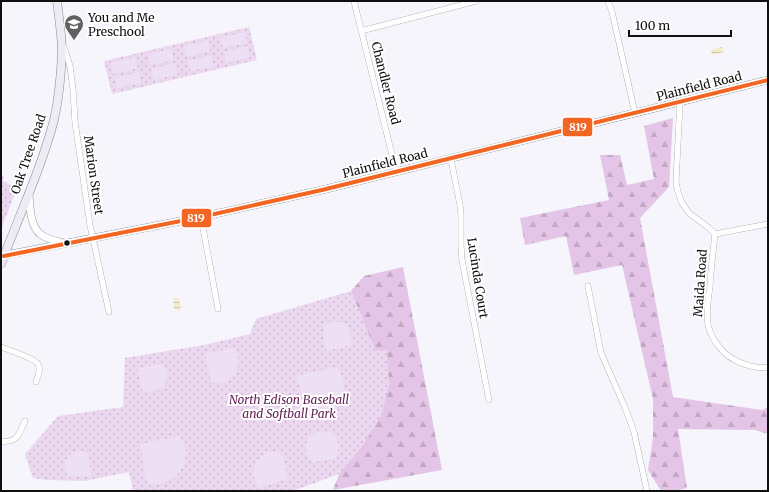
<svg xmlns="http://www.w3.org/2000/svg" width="769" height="492" font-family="Merriweather,serif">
  <defs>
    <pattern id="forest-firs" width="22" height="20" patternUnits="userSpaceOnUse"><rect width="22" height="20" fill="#e4c5e7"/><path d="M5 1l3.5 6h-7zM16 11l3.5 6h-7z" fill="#c2a8c5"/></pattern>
    <pattern id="park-dots" width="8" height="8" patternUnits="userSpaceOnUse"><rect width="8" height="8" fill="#ecd7f0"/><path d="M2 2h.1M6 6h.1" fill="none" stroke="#c9b7cd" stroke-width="1.8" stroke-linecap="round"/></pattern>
    <pattern id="water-rules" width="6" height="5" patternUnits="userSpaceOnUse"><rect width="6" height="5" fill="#f3ebce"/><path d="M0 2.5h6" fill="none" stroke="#cfc8b0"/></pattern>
  </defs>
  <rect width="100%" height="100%" fill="#f6f5fb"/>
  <path fill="url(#forest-firs)" d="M673 118 669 187 640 218 673 397 762 410 768 407V434L755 430 678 429 687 488 676 491H661L648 470 653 437V399L622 265 574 275 566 236 525 245 520 218 609 200 600 155H620L627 185 654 179 644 126Z
    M403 267 442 470 333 490 339 474 365 442 386 350H375L351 291 364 276Z"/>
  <path fill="url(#park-dots)" d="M249 27 257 60 112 94 104 61Z
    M1 175 4 177 3 181 17 188 1 230Z
    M351 291 375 350H387L389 384 382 414 365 442 339 474 293 491H133L129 472 84 481 45 480 33 478 25 454 58 416 123 407 125 358 204 345 250 334 256 319Z"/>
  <path fill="#eee0f4" d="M244 32 247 43 223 48 220 38Z
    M208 40 210 51 187 57 184 46Z
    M248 46 250 57 226 63 224 52Z
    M171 49 174 60 150 65 148 54Z
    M211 55 214 66 190 71 188 61Z
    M135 57 138 68 114 74 111 63Z
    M175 63 178 74 154 80 151 69Z
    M139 72 141 83 117 88 115 78Z
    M330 322H339L346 323C350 330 351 337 351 345L326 351 323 335 324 327Z
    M234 348 237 354 239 364 235 375 226 382 217 383 211 382 205 354Z
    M163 364C168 375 169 376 163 388L152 392 142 391 138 368Z
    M335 367 339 370 343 379 344 389 342 398 332 412 320 416 307 415C302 402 302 388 296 376Z
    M316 432H330C340 440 339 446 337 458L314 462C308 457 303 448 308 439 309 436 313 434 316 432Z
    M180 436 186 448 185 464 180 471 174 478 163 483 155 484 147 483 140 444Z
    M77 450 84 451 89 454 91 476 68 477C62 465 64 457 77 450Z
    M268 452H275L282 454 288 479 259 488C249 470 252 462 268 452Z"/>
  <path fill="url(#water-rules)" d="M722 47 724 52 712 55 711 50Z
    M174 298H177L179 299 181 307 179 310H177L174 309 173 300Z"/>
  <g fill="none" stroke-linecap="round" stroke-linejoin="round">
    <g stroke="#939395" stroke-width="6">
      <path id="minor" d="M354 1 396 171
        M608 1 612 12 635 113
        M361 31 476 1
        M64 47 70 66 73 89 75 122 90 225 109 312
        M680 102 676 182 678 192 682 203 689 213 709 228 715 234 768 224
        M451 159 460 205 461 215V246L462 260 489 400
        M201 217 218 309
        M715 234C713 251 711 269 710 286 708 299 706 313 708 325 712 341 724 356 739 362 748 366 757 369 768 367
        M588 286 601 353 624 405 629 418 634 432 647 491
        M1 347C9 350 34 358 38 364 41 369 38 376 36 382
        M1 441C18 443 19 434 25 421"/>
    </g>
    <g stroke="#939395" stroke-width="8">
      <path id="tertiary" d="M29 195C30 207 30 225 40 234 46 239 56 241 64 243
        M1 256 201 217 322 190 635 113 731 89 768 80"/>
    </g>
    <g stroke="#8a898c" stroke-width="9">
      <path id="secondary" d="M1 264C19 216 41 169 54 120 59 98 61 75 62 53 62 36 59 18 57 1"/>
    </g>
    <use href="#minor" stroke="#fefefe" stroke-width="5.5"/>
    <use href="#tertiary" stroke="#fefefe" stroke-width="7"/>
    <use href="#secondary" stroke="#eeebf5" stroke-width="8"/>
    <g stroke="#fff" stroke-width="7">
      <path id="bus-1" d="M4 256 201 217 322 190 768 80"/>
    </g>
    <use href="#bus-1" stroke="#f26522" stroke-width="4"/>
  </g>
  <defs>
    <g id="school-pin" transform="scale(1)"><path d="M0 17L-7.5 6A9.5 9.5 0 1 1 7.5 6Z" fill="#606062" stroke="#fff"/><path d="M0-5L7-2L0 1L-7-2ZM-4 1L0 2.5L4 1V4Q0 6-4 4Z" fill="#fff"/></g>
  </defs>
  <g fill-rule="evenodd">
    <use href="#school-pin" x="74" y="24"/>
  </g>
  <circle fill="#0f0f0f" stroke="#fff" stroke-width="1.5" cx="67" cy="243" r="3.5"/>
  <g text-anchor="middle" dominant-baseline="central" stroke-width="4" stroke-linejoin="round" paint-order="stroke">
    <g font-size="12" fill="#0f0f0f" stroke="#fff" text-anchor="start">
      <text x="88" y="17">You and Me<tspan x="88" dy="14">Preschool</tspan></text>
    </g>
    <g font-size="12" fill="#0f0f0f" stroke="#fff">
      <text transform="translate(386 83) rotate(76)">Chandler Road</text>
      <text transform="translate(699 86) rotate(-14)">Plainfield Road</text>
      <text transform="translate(28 154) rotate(-71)">Oak Tree Road</text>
      <text transform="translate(385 163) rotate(-14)">Plainfield Road</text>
      <text transform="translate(94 175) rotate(82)">Marion Street</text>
      <text transform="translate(478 278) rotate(81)">Lucinda Court</text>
      <text transform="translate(700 283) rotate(-86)">Maida Road</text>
    </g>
    <g font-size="12" font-style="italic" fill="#632455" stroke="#fff">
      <text x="289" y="399">North Edison Baseball<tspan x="289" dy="14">and Softball Park</tspan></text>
    </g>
  </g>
  <g stroke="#fff" stroke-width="1.5">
    <rect x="562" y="117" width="31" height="20" rx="4" fill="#f26522"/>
    <rect x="181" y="208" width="31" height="20" rx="4" fill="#f26522"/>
  </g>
  <g font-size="11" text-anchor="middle" font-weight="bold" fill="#fff">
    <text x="578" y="131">819</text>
    <text x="196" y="222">819</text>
  </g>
  <rect width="769" height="492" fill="none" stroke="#0f0f0f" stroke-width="4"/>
  <path d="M629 30v6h102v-6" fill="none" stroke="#0f0f0f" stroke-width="2"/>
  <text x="635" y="30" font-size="12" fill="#0f0f0f" stroke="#ffffff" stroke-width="3" paint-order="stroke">100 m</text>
</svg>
